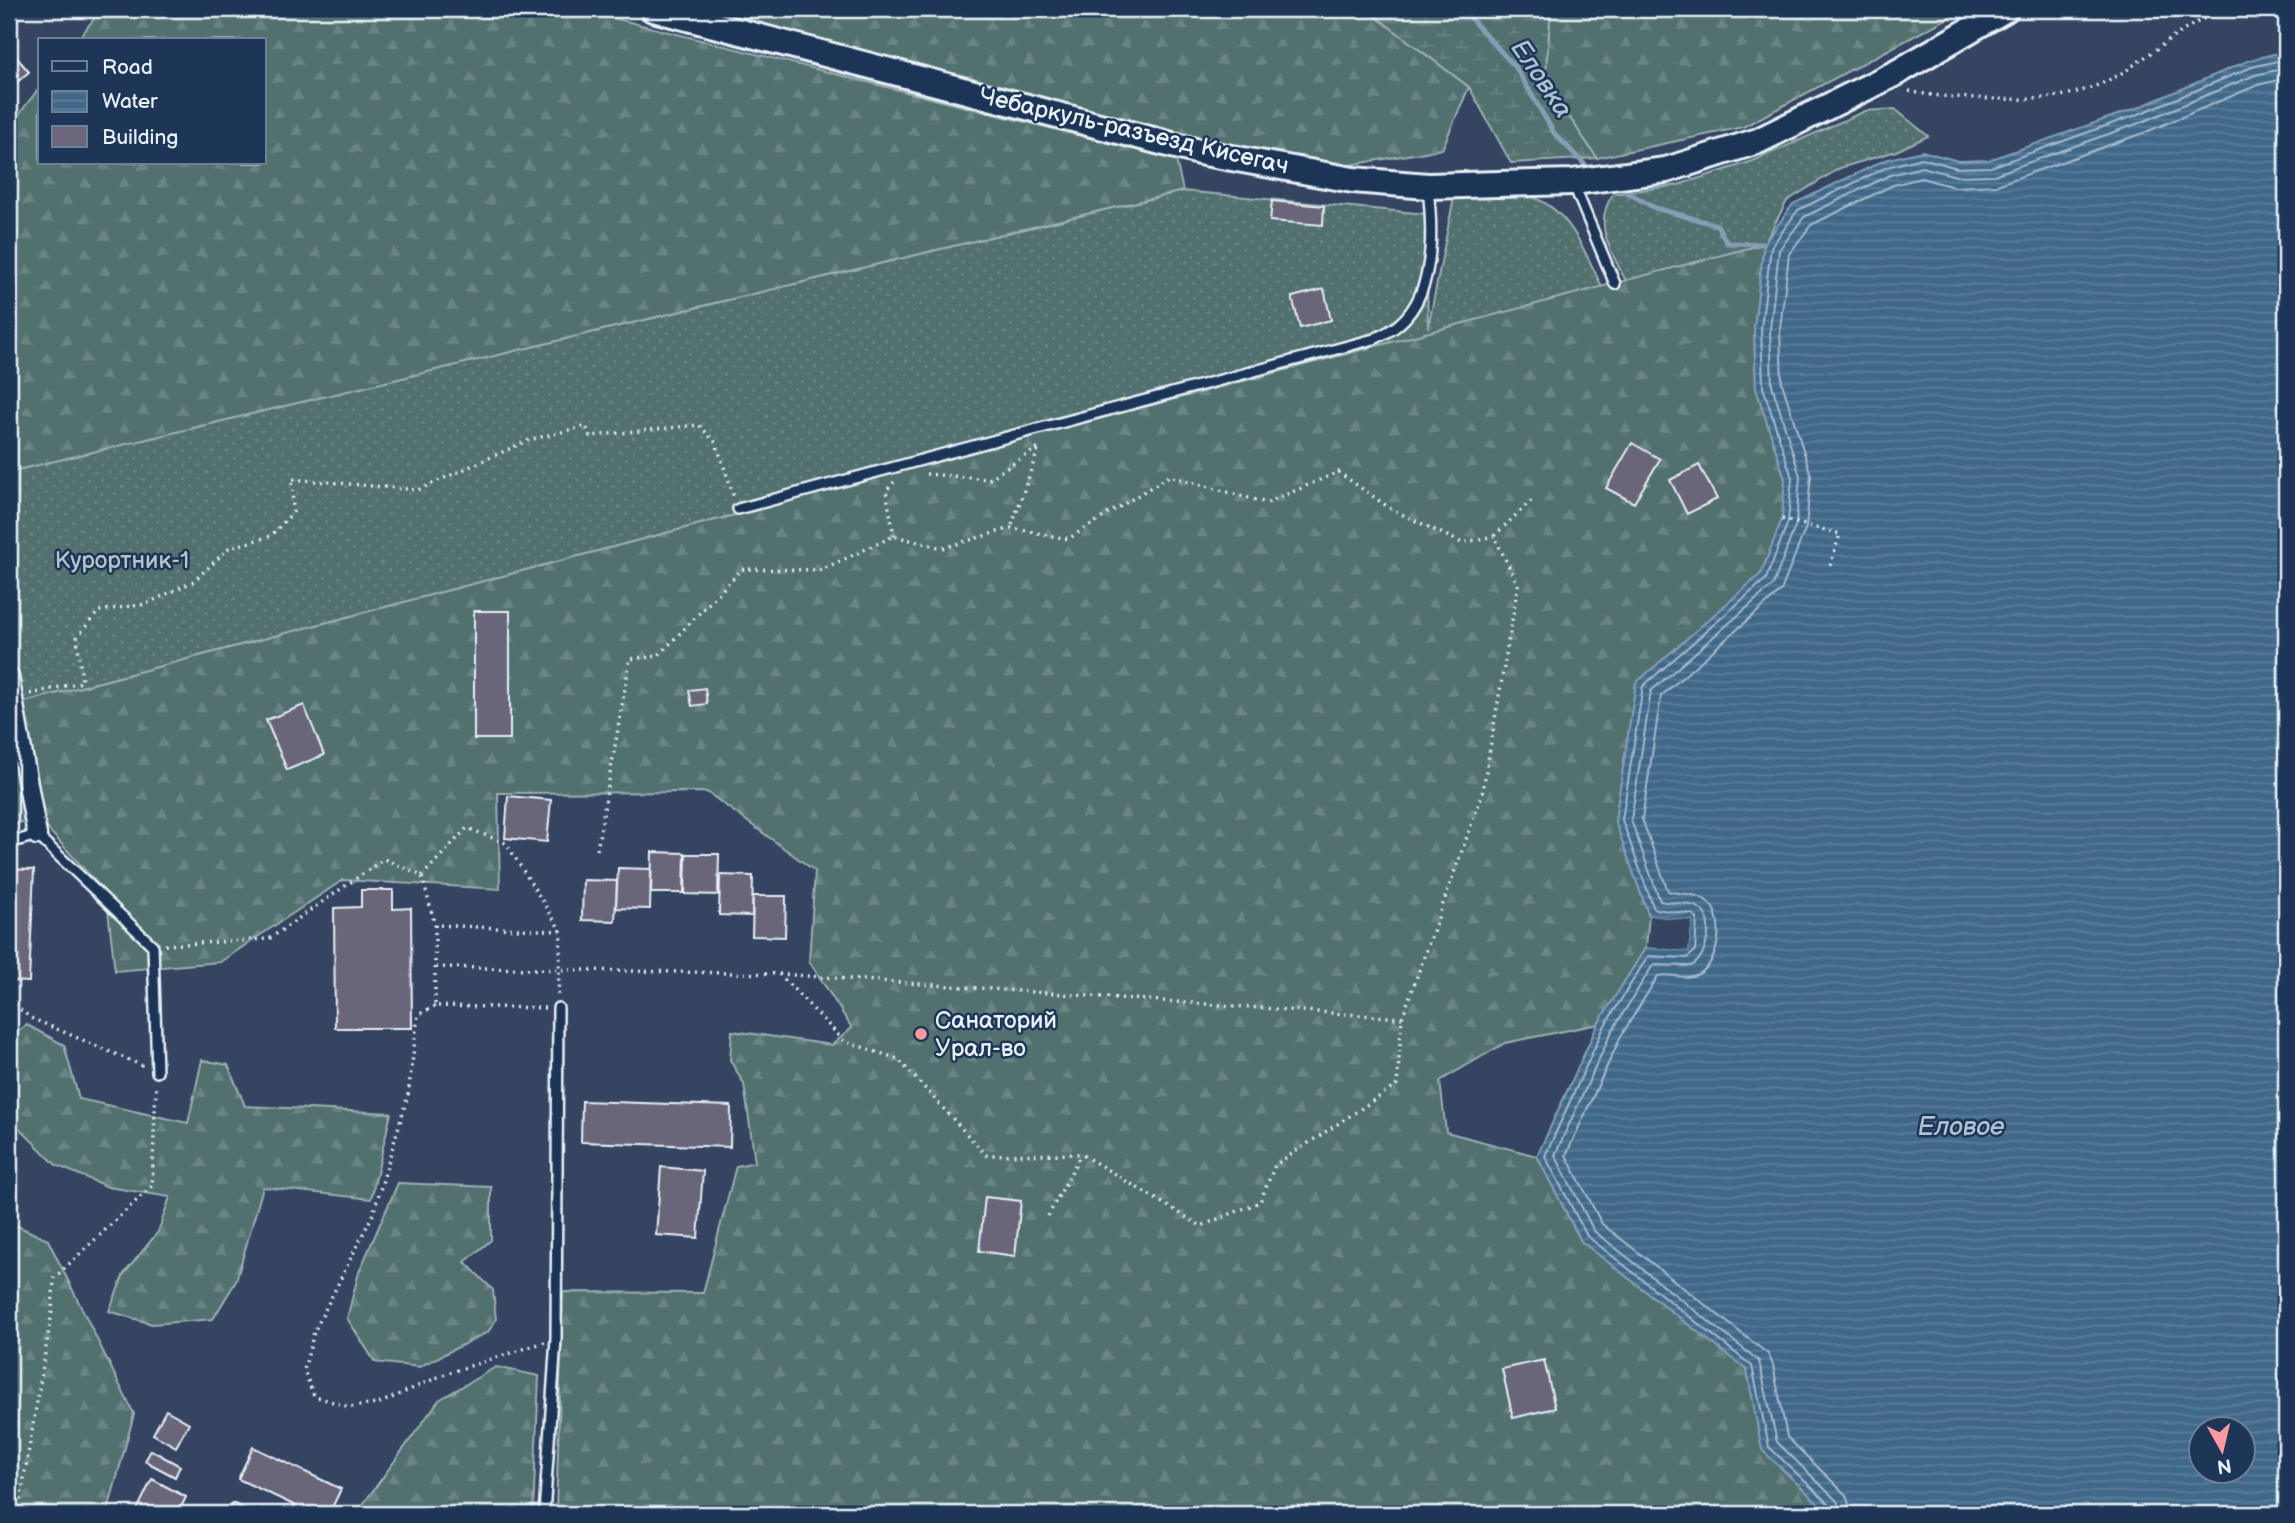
<svg xmlns="http://www.w3.org/2000/svg" width="2295" height="1523" font-family="'Balsamiq Sans',sans-serif">
  <defs>
    <pattern id="grass-dots" width="8" height="8" patternUnits="userSpaceOnUse" patternTransform="scale(1.75)"><rect width="8" height="8" fill="#516f6e"/><path d="M2 2h.1M6 6h.1" fill="none" stroke="#6a8483" stroke-width="1.8" stroke-linecap="round"/></pattern>
    <pattern id="forest-firs" width="22" height="20" patternUnits="userSpaceOnUse" patternTransform="scale(1.75)"><rect width="22" height="20" fill="#516f6e"/><path d="M5 1l3.5 6h-7zM16 11l3.5 6h-7z" fill="#6a8483"/></pattern>
    <pattern id="wetland-marsh" width="20" height="14" patternUnits="userSpaceOnUse" patternTransform="scale(1.75)"><rect width="20" height="14" fill="#516f6e"/><path d="M1 5h8M5 5V1M11 12h8M15 12V8" fill="none" stroke="#6a8483"/></pattern>
    <pattern id="water-rules" width="6" height="5" patternUnits="userSpaceOnUse" patternTransform="scale(1.75)"><rect width="6" height="5" fill="#416889"/><path d="M0 2.5h6" fill="none" stroke="#5c7e9a"/></pattern>
  </defs>
  <rect width="100%" height="100%" fill="#344461"/>
  <filter id="ink" filterUnits="userSpaceOnUse"><feTurbulence type="fractalNoise" baseFrequency=".0143" numOctaves="2"/><feDisplacementMap in="SourceGraphic" scale="14" xChannelSelector="R" yChannelSelector="G"/><feConvolveMatrix kernelMatrix="1 2 1 2 8 2 1 2 1" color-interpolation-filters="sRGB"/></filter>
  <g filter="url(#ink)">
    <path fill="url(#grass-dots)" stroke="#9cb0b3" stroke-width="2" d="M1895 109 1928 136 1896 151 1840 168 1787 201 1764 244 1626 281C1611 251 1592 224 1613 194L1678 185 1753 161 1865 111Z
      M1183 191 1426 214 1428 328 1454 197C1470 197 1524 193 1535 198 1572 213 1586 255 1602 287L9 706V472Z"/>
    <path fill="url(#forest-firs)" stroke="#9cb0b3" stroke-width="2" d="M102 9H578L1176 160 1183 191 9 472V127L40 87V163H264V40H77Z
      M707 9 1163 12 1166 9H1366L1469 87 1442 149 1344 166 1211 144Z
      M1551 9H1965L1743 127 1597 158 1545 81Z
      M1764 244 1754 328 1756 388 1785 479 1782 519 1761 574 1636 683 1615 821 1649 916 1646 947 1598 1024 1505 1043 1440 1081 1446 1132 1537 1156 1581 1241 1747 1370 1763 1450 1829 1514H556L563 1292 703 1293 736 1166 755 1162 744 1084 730 1060 732 1031 832 1045 852 1028 809 961 815 871 707 792 498 793 500 889 343 880 220 962 115 971 106 893 38 818 17 823 9 829V706Z
      M27 1025 64 1045 79 1099 188 1123 202 1060 228 1065 245 1106 391 1113 371 1199 263 1187 236 1281 213 1319 152 1324 109 1311 124 1274 158 1232 170 1197 108 1187 56 1165 12 1121 9 1116V1037Z
      M398 1183 491 1187V1240L465 1262 493 1290 496 1320 488 1332 419 1367 375 1362 347 1318 359 1272Z
      M9 1222 48 1240 134 1414 107 1514H9Z
      M496 1367 539 1376 533 1514H356L439 1400Z"/>
    <path fill="url(#wetland-marsh)" stroke="#9cb0b3" stroke-width="2" d="M1366 9H1551L1545 81 1597 158 1511 163 1469 87Z"/>
    <path fill="url(#water-rules)" stroke="#849fb5" stroke-width="2" fill-rule="evenodd" d="M2286 51V1514H1829L1762 1450 1747 1370 1581 1241 1537 1156 1598 1024 1646 947 1688 951 1692 921 1649 916 1615 821 1636 683 1761 574 1782 519 1785 479 1756 388 1754 328 1764 244 1793 204 1885 160 1922 151 1958 161 1989 160 2137 108 2250 60ZM2200 1428H2242V1470H2200Z"/>
    <path fill="#344461" d="M1649 916 1692 921 1688 951 1646 947V943L1685 947 1688 924 1649 920Z"/>
    <g fill="none" stroke-linecap="round" stroke-linejoin="round">
      <path stroke="#a5bacc" stroke-width="2" d="M1833 1514 1831 1506 1769 1447 1752 1366 1587 1236 1545 1156 1604 1027 1648 956 1687 958 1695 951 1697 918 1692 914 1654 909 1622 820 1643 686 1766 579 1788 522 1792 478 1763 387 1761 328 1771 247 1798 210 1887 167 1922 158 1957 168 1991 167 2139 114 2252 67 2286 59
        M1842 1514 1837 1501 1777 1442 1759 1361 1594 1231 1555 1155 1612 1031 1653 965 1691 966C1707 959 1716 918 1699 908 1688 901 1672 904 1660 901L1631 820 1651 691 1773 585 1796 524 1800 476 1772 385 1770 329 1779 250 1804 217 1890 175 1922 167 1956 176 1994 175 2142 122 2255 75 2286 68
        M1852 1514 1846 1495 1787 1437 1773 1365 1768 1354 1602 1224 1566 1155 1621 1036 1658 976C1670 973 1684 980 1696 975 1719 967 1726 919 1709 903 1698 892 1681 895 1668 891L1642 819 1661 696 1781 591 1806 527 1811 475 1782 383 1780 329 1789 254 1811 225 1893 185 1921 178 1954 187 1997 185 2146 132 2258 85 2286 78"/>
      <path stroke="#849fb5" stroke-width="5" d="M1462 9 1516 68 1554 133 1590 170
        M1623 190 1655 208 1717 225 1727 243 1764 244"/>
    </g>
    <path fill="#6b6679" stroke="#e8f1f8" stroke-width="2" d="M9 48 29 72 9 89Z
      M1272 201 1324 206 1323 225 1270 221Z
      M1324 289 1331 320 1300 328 1292 297Z
      M1632 443 1660 459 1634 503 1606 488Z
      M1699 465 1717 499 1687 514 1670 480Z
      M474 611H510V739H474Z
      M705 688 707 704 692 706 689 690Z
      M304 705 324 755 287 770 266 720Z
      M508 796 551 800 547 842 505 838Z
      M652 852 685 853 684 893H651Z
      M686 854H719L718 895 685 894Z
      M618 868 651 869 650 909 616 908Z
      M9 869 34 870 29 982 9 981Z
      M720 875 753 876 752 916 719 915Z
      M583 880 617 881 615 921 582 920Z
      M361 890H393V909L411 908 412 1028H335L334 908 361 907Z
      M753 896H786L785 937 752 936Z
      M582 1101 731 1106 730 1147 581 1142Z
      M661 1167 703 1171 698 1238 656 1235Z
      M985 1197 1021 1201 1015 1256 979 1251Z
      M1544 1360 1555 1408 1513 1418 1502 1369Z
      M166 1410 189 1423 176 1447 153 1434Z
      M253 1447 341 1489 329 1514H292L296 1506 238 1479Z
      M151 1450 180 1466 175 1477 145 1461Z
      M152 1479 186 1497 178 1514H135Z
      M232 1503 255 1514H226Z"/>
    <g fill="none" stroke-linecap="round" stroke-linejoin="round">
      <g stroke="#e8f1f8" stroke-width="14">
        <path id="lane" d="M1573 183 1615 284
          M738 509 1374 339C1382 335 1391 331 1398 325 1435 295 1433 231 1428 189
          M9 843 37 835 153 946 157 1072
          M544 1514 556 1339 558 1008"/>
      </g>
      <g stroke="#e8f1f8" stroke-width="23">
        <path id="street" d="M9 677 37 835"/>
      </g>
      <g stroke="#e8f1f8" stroke-width="30">
        <path id="secondary" d="M653 9 1199 152 1353 180 1428 186 1573 182 1666 170 1758 141 1896 73 2006 9"/>
      </g>
      <path stroke="#e8f1f8" stroke-width="3.5" stroke-dasharray="2 5" stroke-linecap="butt" d="M1909 91C1931 96 1950 97 1973 98 2029 101 2078 102 2128 69 2160 47 2187 25 2223 9
        M926 474 989 479 1039 447 1011 528
        M1782 519 1840 534 1830 566
        M894 536 886 491 894 482
        M30 694 82 682 77 637 99 611 146 604 194 581 229 548 271 536 293 512 292 479 418 490 529 440 586 426 590 436 699 425 716 443 734 497
        M597 850 630 659 658 656 742 569 821 570 894 536 943 548 1011 528 1068 539 1169 476 1267 503 1338 472 1391 509 1462 543 1494 536
        M422 876 467 828 506 843 561 931 558 996
        M165 945 269 939 384 859 422 876 435 925
        M436 967 779 974 1402 1018
        M779 974 844 1041 898 1059 986 1155 1081 1154 1201 1226 1260 1202 1275 1165 1397 1085 1402 1018 1482 795 1518 585 1494 536 1534 498
        M9 1001 31 1018 143 1066
        M435 1006 418 1015 408 1095 373 1214 314 1332 304 1370 314 1396 349 1407 378 1404 445 1374 545 1342
        M545 1008 435 1006V925L561 931
        M1048 1216 1081 1154
        M18 1514 52 1312 54 1278 152 1186 156 1086"/>
      <use href="#lane" stroke="#1d3557" stroke-width="9"/>
      <use href="#street" stroke="#1d3557" stroke-width="18"/>
      <use href="#secondary" stroke="#1d3557" stroke-width="24"/>
    </g>
  </g>
  <circle fill="#ff9aa2" stroke="#1d3557" stroke-width="2.5" cx="921" cy="1034" r="7"/>
  <g text-anchor="middle" dominant-baseline="central" stroke-width="5" stroke-linejoin="round" paint-order="stroke">
    <g font-size="24" fill="#e8f1f8" stroke="#1d3557">
      <text transform="translate(1134 131) rotate(13)">Чебаркуль-разъезд Кисегач</text>
    </g>
    <g font-size="24" fill="#b3c4c8" stroke="#1d3557">
      <text x="122" y="560">Курортник-1</text>
    </g>
    <g font-size="24" fill="#e8f1f8" stroke="#1d3557" text-anchor="start">
      <text x="935" y="1020">Санаторий<tspan x="935" dy="28">Урал-во</tspan></text>
    </g>
    <g font-size="26" font-style="italic" fill="#aec1d1" stroke="#1d3557">
      <text transform="translate(1541 79) rotate(56)">Еловка</text>
      <text x="1961" y="1127">Еловое</text>
    </g>
  </g>
  <rect width="2295" height="1523" fill="none" stroke="#1d3557" stroke-width="35"/>
  <rect x="18" y="18" width="2260" height="1488" fill="none" stroke="#e8f1f8" stroke-width="2.5" filter="url(#ink)"/>
  <rect x="38" y="38" width="228" height="126" fill="#1d3557" stroke="#6e8097" stroke-width="2"/>
  <rect x="52" y="61" width="35" height="10" fill="#1d3557" stroke="#6e8097" stroke-width="2"/>
  <text x="102" y="74" font-size="21" fill="#e8f1f8">Road</text>
  <rect x="52" y="91" width="35" height="21" fill="url(#water-rules)" stroke="#6e8097" stroke-width="2"/>
  <text x="102" y="108" font-size="21" fill="#e8f1f8">Water</text>
  <rect x="52" y="126" width="35" height="21" fill="#6b6679" stroke="#6e8097" stroke-width="2"/>
  <text x="102" y="144" font-size="21" fill="#e8f1f8">Building</text>
  <g transform="translate(2222 1450) rotate(172)"><circle r="33" fill="#1d3557" stroke="#6e8097" stroke-width="2"/>
  <path d="M0-5L12 26L0 18L-12 26Z" fill="#ff9aa2"/>
  <text y="-10" font-size="19" font-weight="bold" text-anchor="middle" fill="#e8f1f8">N</text>
  </g>
</svg>
